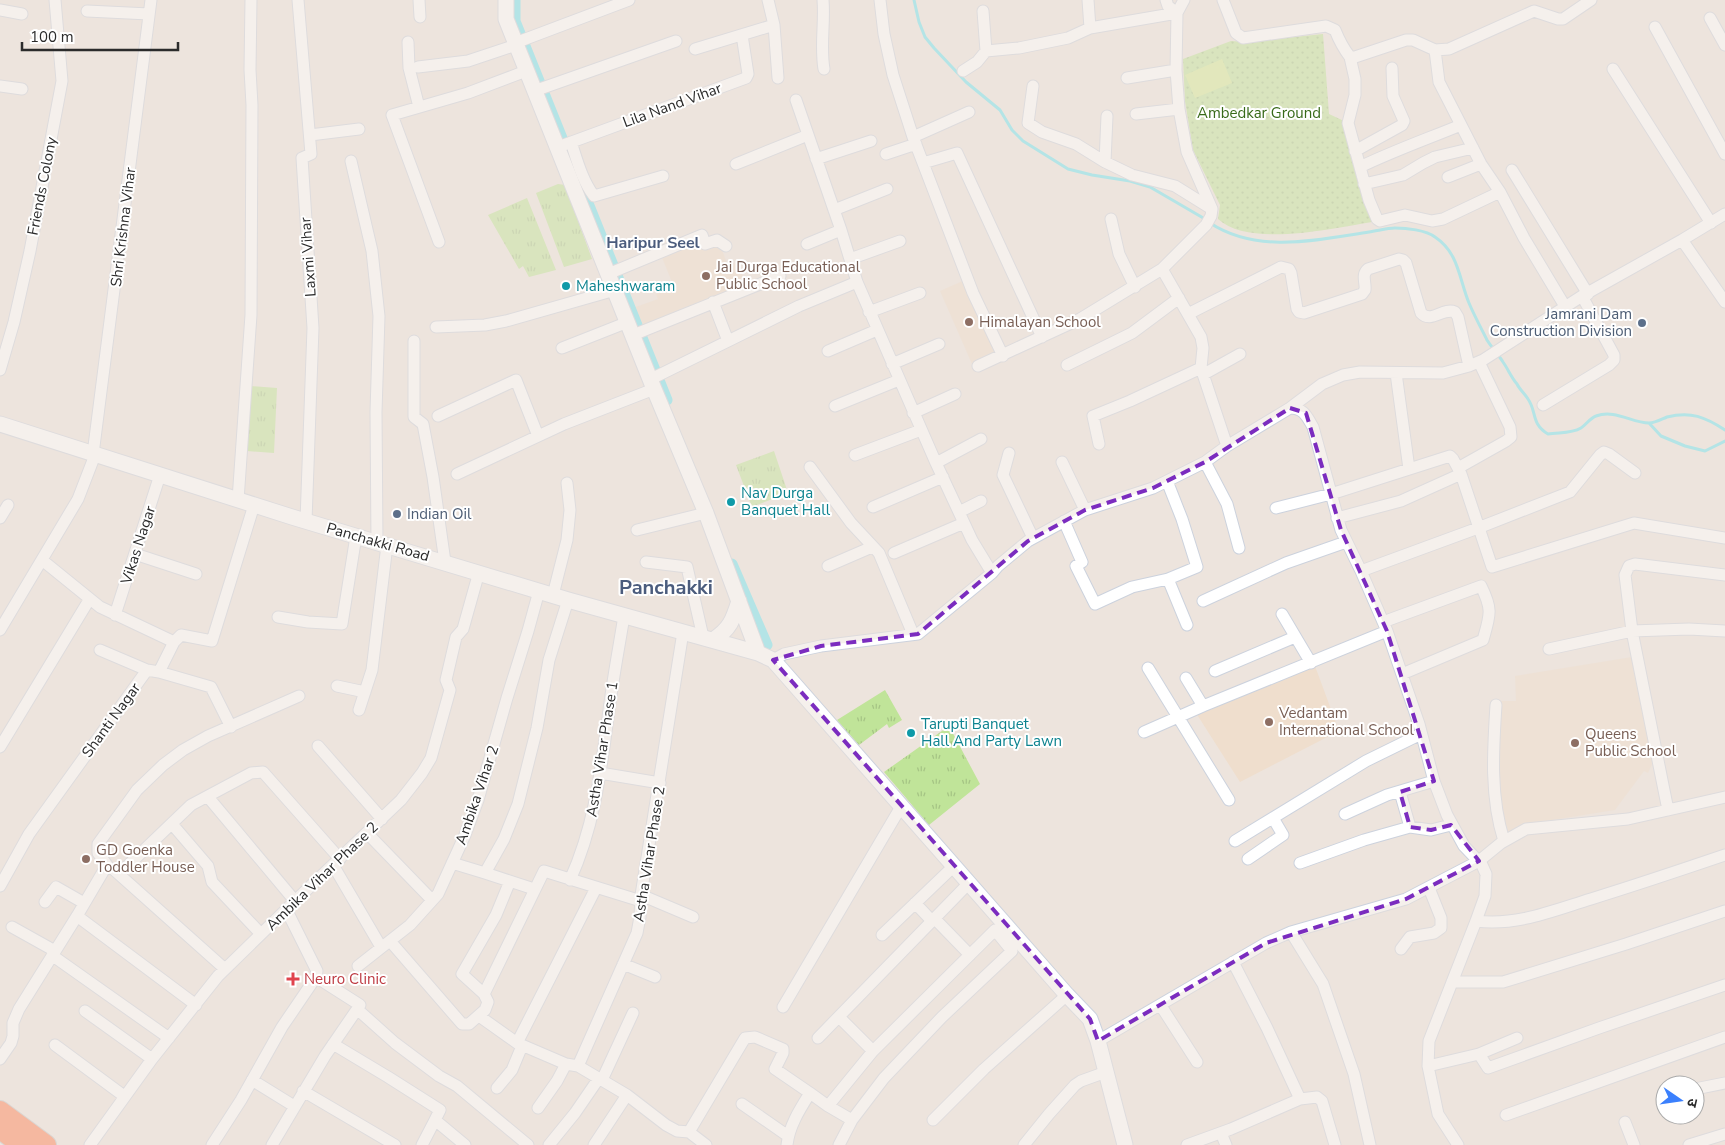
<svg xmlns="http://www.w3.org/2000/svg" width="1725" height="1145" font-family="'Nunito Sans','Noto Sans Devanagari',sans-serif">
  <defs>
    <pattern id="grass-tufts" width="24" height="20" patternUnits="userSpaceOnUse" patternTransform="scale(1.25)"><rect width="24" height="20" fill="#c0e499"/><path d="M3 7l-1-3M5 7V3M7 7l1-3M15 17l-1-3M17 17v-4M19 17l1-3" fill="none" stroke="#a5c484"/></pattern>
    <pattern id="park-dots" width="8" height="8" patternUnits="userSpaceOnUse" patternTransform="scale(1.25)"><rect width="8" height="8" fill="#c0e499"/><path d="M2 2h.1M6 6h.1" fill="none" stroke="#a5c484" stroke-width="1.8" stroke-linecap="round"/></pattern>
  </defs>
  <rect width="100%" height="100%" fill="#ede4dd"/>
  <path fill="#efdecd" d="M701 238 719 242 728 266 737 263 747 285 640 330 633 308 658 299 656 294 674 287 661 255Z
    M965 280 998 353 972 364 940 291Z
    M1632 657 1654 760 1648 773 1644 771 1615 810 1527 824 1506 834 1499 801 1500 701H1516L1515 676Z
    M1315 666 1339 731 1240 782 1196 713Z"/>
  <path fill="url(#grass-tufts)" d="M558 184 565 185 592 259 564 267 536 193Z
    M527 198 556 270 529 277 523 266 519 269 488 215Z
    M251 386 277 388 274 453 247 451Z
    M774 451 788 493 752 507 736 465Z
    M885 690 902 720 889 728 887 724 859 745 837 720Z
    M949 726 980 784 929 825 884 772Z"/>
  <path fill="url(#park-dots)" d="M1323 34 1329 114 1344 121 1351 158 1372 222C1334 228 1249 248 1218 219L1220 205 1193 150 1185 101 1183 59 1231 41 1246 42Z"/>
  <path fill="#d6ec95" d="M1222 59 1232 83 1195 98 1185 75Z"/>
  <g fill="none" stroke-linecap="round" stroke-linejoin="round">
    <path stroke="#6fe4f1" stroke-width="3" d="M914 0 919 22 925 37 934 48 966 82 1000 110 1012 130 1023 141 1068 169 1092 175 1130 181 1150 187 1205 219
      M1210 223C1257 254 1317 240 1369 232 1377 231 1387 228 1395 228 1406 228 1426 230 1435 237 1459 253 1459 279 1469 303 1474 315 1481 328 1487 340 1492 348 1498 354 1503 362 1508 369 1511 377 1517 384 1520 390 1525 394 1528 399 1537 412 1531 424 1548 434 1559 432 1571 434 1581 428 1586 425 1590 418 1596 416 1615 409 1632 423 1649 423 1655 423 1662 419 1667 417 1691 411 1705 417 1725 430
      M1649 423 1661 436 1685 446 1705 451 1725 441"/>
    <path stroke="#6fe4f1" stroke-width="11" d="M515 0V21L667 400
      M732 564 767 645"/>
    <g stroke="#ccd2dd" stroke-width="13">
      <path id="street" d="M298 0 311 154 302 158 313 328 306 521
        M419 0 420 17
        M768 0 774 25 778 78
        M823 0C825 23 820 46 824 69
        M880 0 884 34 893 75 913 137 973 293 1003 356
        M1088 0 1090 28
        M1166 0 1168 6 1177 13
        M1223 0 1236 33 1243 38 1326 26 1335 30C1339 40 1343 48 1350 57H1355L1406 40H1413L1435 50 1449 49 1534 11 1558 19H1563L1591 0
        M0 10 22 14
        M87 11 149 14
        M983 11 986 51
        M1710 18 1725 45
        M1655 27 1725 154
        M408 42 409 68 419 107
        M515 43 629 0
        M695 49 774 25
        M1435 50 1439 82 1481 164 1500 192 1524 238 1566 308
        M1350 57 1355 79V95L1348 123 1369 200 1377 219 1380 221 1405 215 1432 221 1443 219 1500 192
        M418 67 468 61 516 45
        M1613 69 1711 223
        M963 71 977 62 986 51 1019 48 1068 38 1090 28 1177 13
        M1127 78 1176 70
        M0 86 22 89
        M1033 86 1028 123 1042 132 1076 144 1105 162 1132 175 1175 186 1212 209
        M534 91 676 41
        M796 100 841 230 857 282 936 463 972 540 992 573
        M1136 114 1179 109
        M310 135 359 129
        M913 137 969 112
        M571 142C577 160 582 180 594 196L663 176
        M558 147 746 78 748 74 742 35
        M1355 151 1402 125 1404 121 1393 96 1392 68
        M886 154 916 144
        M816 159 871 141
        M351 161 372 251 379 316 376 412 377 542
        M1105 162 1107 116
        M923 163 957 153 1042 337
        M736 164 808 135
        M1360 167C1393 151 1427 139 1461 125
        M1512 170 1588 294
        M1448 177 1481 164
        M1364 184 1403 175 1423 163 1435 157 1473 148
        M834 210 887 189
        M1111 219 1119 254 1135 287
        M1682 240 1725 302
        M439 242 392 115 468 93 526 71
        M807 244 841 230
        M850 259 900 241
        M1162 269 1201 337 1203 348 1201 368 1227 446
        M608 274 702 235 705 244 717 240 726 246
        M713 302 728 341
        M869 312 920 293
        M1188 314 1281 267 1289 269 1291 273 1297 309 1299 312 1304 313 1362 294 1365 290C1366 282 1361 275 1368 269L1399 259 1403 260 1406 263 1421 313C1431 324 1443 307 1455 312L1458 317 1469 366
        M436 327 485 325 506 321 615 290
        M633 335 780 276
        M414 341V417L423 424 433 477 445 562
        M562 348 628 322
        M828 351 877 330
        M892 364 939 344
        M1067 365 1132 333 1179 298
        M978 366 1080 319 1162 269 1206 225 1211 216 1212 209 1187 152 1179 109 1176 70 1177 13 1184 0
        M0 370 14 322 30 251 62 81 55 0
        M1396 373 1409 469
        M1204 374 1240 354
        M651 379 799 306 857 282
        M1543 405 1609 365 1614 360V355L1582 296
        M835 406 899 380
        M1290 408C1304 408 1307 417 1313 427L1341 530 1361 571 1387 631 1419 724 1434 781 1447 815 1464 846 1482 865 1486 874 1485 896 1476 921 1429 1041 1428 1066 1438 1114 1458 1145
        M913 413 955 394
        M438 416 516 380 538 436
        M1099 444 1093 416 1130 401 1201 368
        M1009 453 1003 475 1033 538
        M93 454 151 0
        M855 455 921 430
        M1062 462 1085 510
        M1205 462 1227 504 1239 548
        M936 463 981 439
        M810 467 851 523 879 553 913 634
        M1458 468 1506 441 1511 437 1510 427 1479 362
        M457 474 564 424 654 389
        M1167 481 1182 519 1197 567 1168 579 1187 625
        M238 500 251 315 252 105 250 70 251 0
        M873 507 943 477
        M1276 508 1331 494 1450 456 1453 459 1461 474 1492 567 1634 523 1725 538
        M959 512 981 501
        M0 518 8 505
        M1337 518 1401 501 1461 474
        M1064 521 1082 562 1076 566 1095 604 1132 587 1168 579
        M637 530 706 513
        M894 553 964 523
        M135 554 196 574
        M42 560 100 607 174 642
        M646 562 687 567 703 637
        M828 566 872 547
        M1361 571 1478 528 1570 492 1600 455 1604 452 1609 454 1635 473
        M553 595 567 540 570 510 567 483
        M1203 601 1286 563 1346 542
        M1282 614 1311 663
        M115 615 160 475
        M278 617 308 622 342 624 356 536
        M1383 622 1481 586C1493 610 1490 615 1483 640L1402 674
        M0 630 78 499 95 455
        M1549 649 1632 631 1689 629 1725 631
        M100 650 147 670
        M773 660 784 654 821 646 918 634 992 573 998 566 1028 541 1085 510 1153 488 1205 462 1227 446 1290 408 1322 384 1343 375 1360 372 1443 373 1469 366 1483 360 1582 296 1682 240 1725 214
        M1148 668 1229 800
        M1215 671 1295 637
        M159 672 211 687 231 727
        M1186 678 1203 706
        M337 686 365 692
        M1496 705C1493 751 1490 797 1504 841
        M359 710 372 670 387 545
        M1144 732 1203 706 1387 631
        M318 746 382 819
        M0 747 89 600
        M600 773 660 783
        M1400 792 1410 827
        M208 797 295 901
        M1668 810 1632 631 1625 575 1629 566 1635 564 1725 575
        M1345 814 1387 795 1434 781
        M172 824 208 866 212 882 261 934
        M367 833 432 900
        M1235 841 1366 761 1421 734
        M1248 859 1283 835 1273 818
        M452 863 485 873
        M1300 863 1364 840 1410 827 1431 830 1451 825
        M333 865 381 947
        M113 869 225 969
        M119 874 191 805 251 773 263 772 340 859
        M570 880C595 825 601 769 609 710 613 678 619 647 624 616
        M0 886 29 834 147 670 159 672 174 642 181 635 212 641 254 505
        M534 889 485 873 504 839 518 804 537 728 549 660 568 600
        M641 895 693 917
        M45 902 56 887 84 903
        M915 903 932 921
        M77 916 196 1005
        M935 919 970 955
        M1476 921C1517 926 1552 911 1591 899 1636 885 1681 870 1725 855
        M12 927 55 951
        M1291 932 1323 984 1354 1074 1370 1145
        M882 935 954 866
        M390 941 462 1024H469L485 1010 488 1002 484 994 462 974 496 915 510 881
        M1401 949 1410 937 1434 933 1441 928V918L1429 888
        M53 956 169 1038
        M1233 962 1267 1028 1300 1099
        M623 964 655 977
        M358 966 410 925 438 894 465 835 478 800 507 698 528 631 539 591
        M1452 982H1503L1626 944 1725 911
        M484 994 544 871 641 901
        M1161 1006 1197 1062
        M783 1007 902 805
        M357 1009 395 1043 439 1076 457 1086 528 1145
        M85 1011 152 1059
        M479 1016 517 1043 566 1064 578 1066 627 1095 666 1125 677 1131 689 1132 706 1145
        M839 1017 873 1051
        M818 1038 969 883
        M1098 1041 1266 943 1291 932 1406 899 1479 861 1501 843 1526 829 1628 819 1725 797
        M517 1043 596 888
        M333 1044 388 1077 440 1110 435 1120 465 1145
        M55 1045 124 1096
        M1479 1054 1517 1038
        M0 1059 11 1043 13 1036V1023L19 1009 77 916 107 865 98 853V844L137 790 163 765 183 750 208 736 299 696
        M578 1066 637 933 640 917 641 895 683 632
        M1428 1066 1479 1054 1488 1068 1599 1028 1725 985
        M252 1080 294 1106
        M602 1080 633 1013
        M497 1088 512 1070 522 1046
        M1695 1089 1725 1083
        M303 1091 395 1145
        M742 1104 788 1136
        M538 1108 557 1081 566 1064
        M1506 1115 1725 1037
        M933 1120 984 1069 1067 995
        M1625 1122 1634 1145
        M689 1132 745 1038 755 1037 783 1049V1053L775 1069 810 1093
        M1221 1133 1226 1145
        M90 1145 152 1059 218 976 295 901 401 800 422 773 431 758 450 690 446 680 456 637 463 629 479 572
        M212 1145 241 1100 282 1027 316 977 317 971 286 909
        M272 1145 325 1056 360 1005 316 977
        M422 1145 435 1120
        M549 1145 575 1113 599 1078
        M594 1145 627 1095
        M787 1145C789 1126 800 1109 810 1093L828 1106 852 1120 884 1078 942 1017 1012 951 995 930 873 1051 828 1106
        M839 1145 852 1120
        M1024 1145 1049 1114 1075 1085 1081 1081 1106 1072
        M1187 1145 1231 1129 1300 1099 1317 1097 1322 1101 1335 1145
        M1689 1145 1725 1134"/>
    </g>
    <g stroke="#ccd2dd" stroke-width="17">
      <path id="secondary" d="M506 0V19L654 389 706 513 758 653
        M0 424 292 517 568 600 758 653 773 660 1067 995 1090 1019 1098 1041 1125 1145
        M713 640C730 629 733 620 739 601"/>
    </g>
    <g stroke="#c4c4c4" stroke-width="22">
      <path id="highway" d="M0 1111 46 1145
        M0 1129 22 1145"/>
    </g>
    <use href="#street" stroke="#fff" stroke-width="11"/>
    <use href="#secondary" stroke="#fff" stroke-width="15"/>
    <use href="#highway" stroke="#ff8357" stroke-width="20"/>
  </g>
  <path d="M0 0H1725V1145H0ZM1290 408 1306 413 1341 530 1387 631 1434 781 1400 792 1410 827 1431 830 1451 825 1479 861 1406 899 1266 943 1098 1041 1090 1019 773 660 821 646 918 634 1028 541 1085 510 1153 488 1205 462Z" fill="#ede4dd" fill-opacity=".55" fill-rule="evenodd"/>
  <path fill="none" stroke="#7b2cbf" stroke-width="4" stroke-dasharray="10 6" stroke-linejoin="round" d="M1290 408 1306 413 1341 530 1387 631 1434 781 1400 792 1410 827 1431 830 1451 825 1479 861 1406 899 1266 943 1098 1041 1090 1019 773 660 821 646 918 634 1028 541 1085 510 1153 488 1205 462Z"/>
  <g fill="#8d6e63" stroke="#fff" stroke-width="2">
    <circle cx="706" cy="276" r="5"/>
    <circle cx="969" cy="322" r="5"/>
    <circle cx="1269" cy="722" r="5"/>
    <circle cx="1575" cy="743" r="5"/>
    <circle cx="86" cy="859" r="5"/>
  </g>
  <g fill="#0f9aa8" stroke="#fff" stroke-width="2">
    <circle cx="566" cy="286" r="5"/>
    <circle cx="731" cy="502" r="5"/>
    <circle cx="911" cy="733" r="5"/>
  </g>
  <g fill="#5c6f8a" stroke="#fff" stroke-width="2">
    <circle cx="1642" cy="323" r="5"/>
    <circle cx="397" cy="514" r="5"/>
  </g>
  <path fill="#e0444e" stroke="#fff" stroke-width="2" d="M290.5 971.5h5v5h5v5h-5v5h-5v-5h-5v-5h5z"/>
  <g text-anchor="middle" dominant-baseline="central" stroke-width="4" stroke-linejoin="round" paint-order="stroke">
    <g font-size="15" fill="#2b2b2b" stroke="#fff">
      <text transform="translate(672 105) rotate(-20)">Lila Nand Vihar</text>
      <text transform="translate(42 186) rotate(-79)">Friends Colony</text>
      <text transform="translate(123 227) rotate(-83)">Shri Krishna Vihar</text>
      <text transform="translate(308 257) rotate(-94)">Laxmi Vihar</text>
      <text transform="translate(378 542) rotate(16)">Panchakki Road</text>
      <text transform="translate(138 545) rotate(-72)">Vikas Nagar</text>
      <text transform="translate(111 720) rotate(-54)">Shanti Nagar</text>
      <text transform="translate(602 749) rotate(-81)">Astha Vihar Phase 1</text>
      <text transform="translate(477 795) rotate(-71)">Ambika Vihar 2</text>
      <text transform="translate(649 854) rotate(-81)">Astha Vihar Phase 2</text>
      <text transform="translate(322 876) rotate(-44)">Ambika Vihar Phase 2</text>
    </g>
    <g font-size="15" fill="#386a19" stroke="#fff">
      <text x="1259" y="113">Ambedkar Ground</text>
    </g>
    <g font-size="15" fill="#785e54" stroke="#fff" text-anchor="start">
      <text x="716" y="267">Jai Durga Educational<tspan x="716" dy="17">Public School</tspan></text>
      <text x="979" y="322">Himalayan School</text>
      <text x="1279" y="713">Vedantam<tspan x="1279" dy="17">International School</tspan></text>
      <text x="1585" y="734">Queens<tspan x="1585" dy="17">Public School</tspan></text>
      <text x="96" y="850">GD Goenka<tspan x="96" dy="17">Toddler House</tspan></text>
    </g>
    <g font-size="15" fill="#0d838f" stroke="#fff" text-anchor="start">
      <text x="576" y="286">Maheshwaram</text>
      <text x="741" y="493">Nav Durga<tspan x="741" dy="17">Banquet Hall</tspan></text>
      <text x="921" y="724">Tarupti Banquet<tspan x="921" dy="17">Hall And Party Lawn</tspan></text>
    </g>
    <g font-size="15" fill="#4e5e75" stroke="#fff" text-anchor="end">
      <text x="1632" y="314">Jamrani Dam<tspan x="1632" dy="17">Construction Division</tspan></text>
      <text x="407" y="514" text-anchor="start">Indian Oil</text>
    </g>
    <g font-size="15" fill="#be3a42" stroke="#fff" text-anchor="start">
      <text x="304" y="979">Neuro Clinic</text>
    </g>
    <g font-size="16" font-weight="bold" fill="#4b5c7d" stroke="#fff">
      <text x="653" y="243">Haripur Seel</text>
    </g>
    <g font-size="20" font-weight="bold" fill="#4b5c7d" stroke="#fff">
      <text x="666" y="587">Panchakki</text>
    </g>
  </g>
  <g transform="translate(1680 1100) rotate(103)"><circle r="24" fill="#ffffff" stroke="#aaaaaa"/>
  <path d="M0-4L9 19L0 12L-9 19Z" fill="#3b80fd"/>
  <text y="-8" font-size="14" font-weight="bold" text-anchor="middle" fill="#2b2b2b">उ</text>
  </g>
  <path d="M22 42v8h156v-8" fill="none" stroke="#2b2b2b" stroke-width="2.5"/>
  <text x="30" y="42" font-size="15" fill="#2b2b2b" stroke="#ffffff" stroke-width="4" paint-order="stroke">100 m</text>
</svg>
